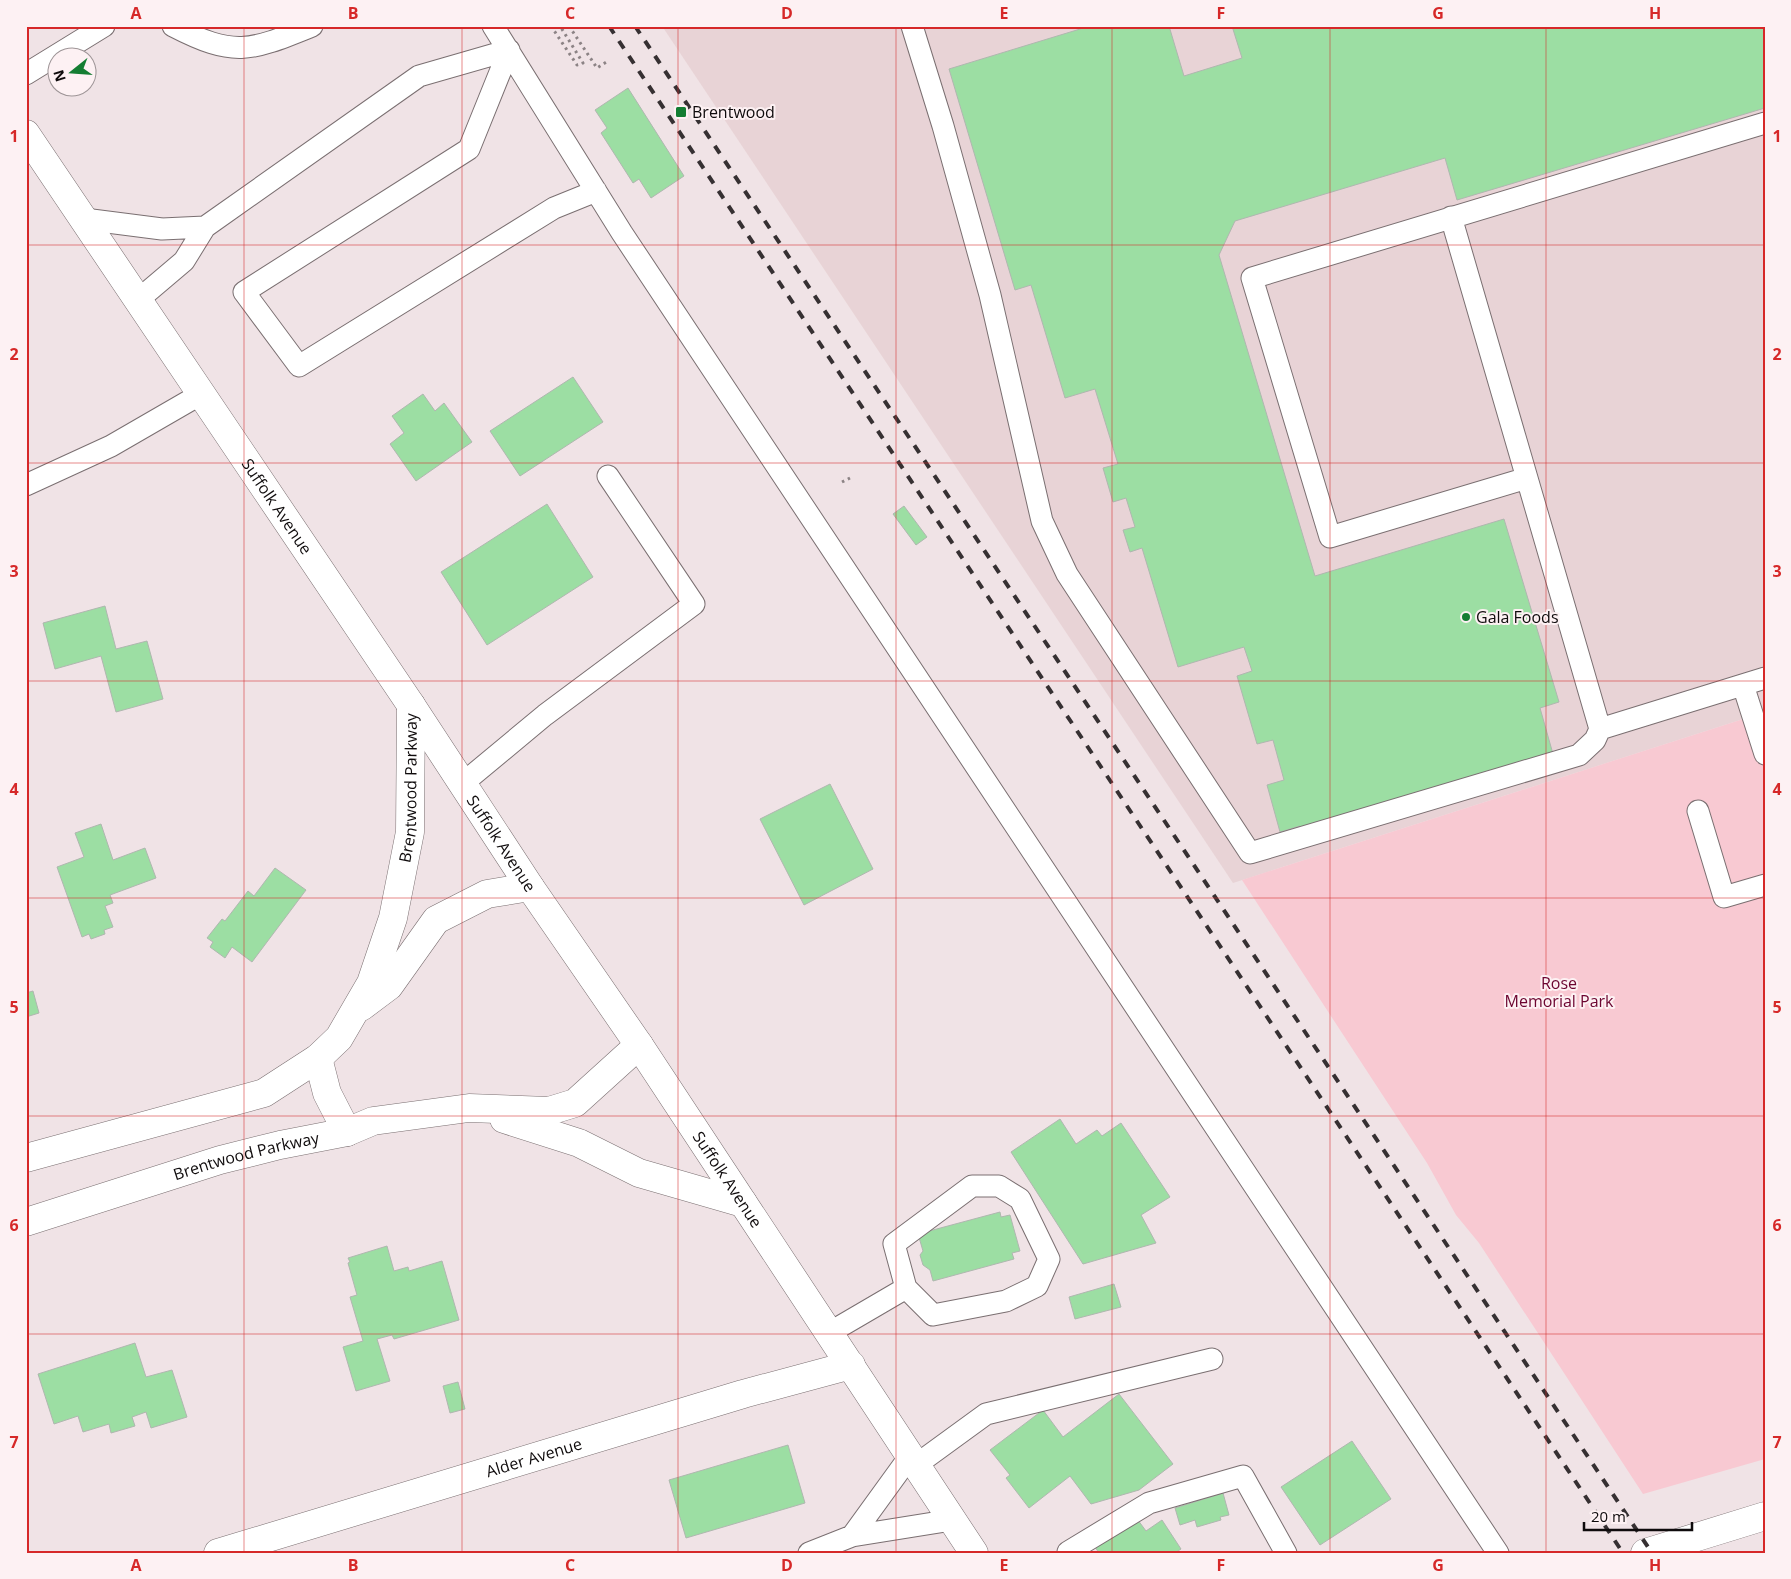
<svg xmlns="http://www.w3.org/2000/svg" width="1791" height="1579" font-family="'Open Sans',sans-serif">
  <rect width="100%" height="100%" fill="#f0e3e6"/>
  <path fill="#e8d3d6" d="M662 26H1765V712L1233 883Z"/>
  <path fill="#f8c9d2" d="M1765 712V1459L1643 1494 1479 1243 1456 1215 1427 1163 1242 880Z"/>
  <path fill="#9cdea3" stroke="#afb7af" d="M1090 26H1169L1184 76 1242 58 1232 26H1765V108L1457 200 1445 158 1235 221 1219 255 1315 576 1504 519 1559 702 1540 708 1553 754 1301 829 1300 826 1280 832 1267 785 1284 780 1273 740 1257 744 1237 676 1252 671 1244 647 1178 667 1142 548 1130 552 1123 530 1135 527 1126 498 1113 502 1103 468 1118 464 1095 389 1065 398 1031 285 1015 290 949 69Z
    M628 88 684 176 651 198 639 179 633 183 601 133 607 128 595 110Z
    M573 377 603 422 520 476 490 431Z
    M423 394 435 411 444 403 472 442 416 481 390 444 404 433 392 416Z
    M547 504 593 577 487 645 441 572Z
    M904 506 927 537 916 545 893 514Z
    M105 606 116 649 147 641 163 699 116 712 101 656 55 669 43 623Z
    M830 784 873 869 804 905 760 819Z
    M101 824 113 860 145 848 156 878 110 895 113 903 105 906 113 927 104 930 105 934 91 939 89 934 82 937 57 867 84 857 75 833Z
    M275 868 306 890 252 962 232 947 225 958 210 947 213 942 207 938 222 919 225 921 248 891 254 896Z
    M33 991 39 1013 26 1017V993Z
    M1060 1119 1076 1144 1097 1130 1102 1136 1121 1123 1170 1197 1141 1215 1156 1243 1083 1264 1011 1152Z
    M1000 1212 1001 1217 1010 1215 1020 1251 1012 1253 1014 1259 933 1281 930 1270 923 1265 920 1255 923 1251 918 1234Z
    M387 1246 394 1271 408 1267 409 1271 442 1261 459 1320 394 1339 392 1335 377 1339 390 1381 356 1391 343 1347 363 1341 350 1297 357 1295 348 1263 350 1262 348 1258Z
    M1114 1284 1121 1307 1075 1319 1069 1297Z
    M135 1343 146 1377 172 1370 187 1417 151 1428 146 1412 132 1417 135 1426 111 1433 109 1424 83 1432 78 1416 54 1424 38 1374Z
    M458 1382 465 1409 450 1413 443 1386Z
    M1119 1394 1173 1464 1139 1490 1091 1504 1070 1476 1029 1508 1006 1478 1010 1475 990 1450 1043 1410 1063 1437Z
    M1352 1441 1391 1499 1320 1545 1281 1487Z
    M788 1445 805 1503 686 1538 669 1480Z
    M1223 1493 1229 1515 1220 1517 1221 1520 1197 1527 1195 1520 1180 1525 1175 1508Z
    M1135 1516 1146 1531 1162 1520 1181 1549 1175 1553H1099L1093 1544Z"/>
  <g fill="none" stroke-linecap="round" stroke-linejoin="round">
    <g stroke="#7a6f71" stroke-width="23">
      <path id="lane" d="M173 26C235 58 250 51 312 26
        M493 26 622 233 1498 1553
        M912 26 943 126 990 295 1042 521 1067 574 1250 853 1579 755 1595 740 1600 729 1451 217
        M509 50 469 149 244 292 299 366 554 208 596 191
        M26 74 104 26
        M84 219 162 229 205 227
        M138 300 184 261 205 227 419 76 509 50
        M1527 478 1330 537 1252 278 1765 123
        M26 485 111 446 201 394
        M1743 685 1765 754
        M1600 729 1765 678
        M462 784 545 715 694 604 608 476
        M1698 811 1724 897 1765 885
        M829 1333 906 1288 894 1244 972 1186H999L1020 1199 1049 1259 1037 1286 1006 1301 933 1315 906 1288
        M916 1465 986 1414 1212 1359
        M852 1536 910 1456
        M1068 1552 1149 1503 1243 1476 1286 1553
        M809 1553 852 1536 952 1520"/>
    </g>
    <g stroke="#7a6f71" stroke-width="29">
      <g id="street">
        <path d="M361 1007 389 986 436 920 487 894 530 887"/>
        <path d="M318 1058 327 1093 347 1132"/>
        <path d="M504 1119 579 1143 639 1173 743 1203"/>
        <path id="s1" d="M26 1158 264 1093 318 1058 339 1038 371 983 393 918 410 832 411 705"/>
        <path id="s2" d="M26 1222 220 1160 280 1145 347 1132 373 1121 469 1108 549 1111 575 1103 639 1045"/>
        <path id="s3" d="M218 1553 743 1394 851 1365"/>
      </g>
    </g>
    <g stroke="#7a6f71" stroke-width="29">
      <g id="secondary">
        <path id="s4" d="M26 134 411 705 530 887 639 1045 974 1553"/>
        <path d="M1645 1553 1765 1516"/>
      </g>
    </g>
    <path stroke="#8c8385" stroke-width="3" stroke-dasharray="2.5 4" stroke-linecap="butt" d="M551 26 577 65 583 63 560 26
      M569 26 597 68 608 61
      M842 482 850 478"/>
    <use href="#lane" stroke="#fff" stroke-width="21"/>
    <use href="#street" stroke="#fff" stroke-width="28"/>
    <use href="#secondary" stroke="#fff" stroke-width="28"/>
    <path stroke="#363032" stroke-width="4" stroke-dasharray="9 9" stroke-linecap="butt" d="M609 26 1623 1553
      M635 26 1652 1553"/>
  </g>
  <path fill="none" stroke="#d62828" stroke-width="1" stroke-opacity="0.55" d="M244 26V1553M462 26V1553M678 26V1553M896 26V1553M1112 26V1553M1330 26V1553M1546 26V1553M26 245H1765M26 463H1765M26 681H1765M26 898H1765M26 1116H1765M26 1334H1765"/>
  <g fill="#147d32" stroke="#fdf1f3" stroke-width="2">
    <rect x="675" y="106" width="12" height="12" rx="2.5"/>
    <circle cx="1466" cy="617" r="5"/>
  </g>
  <g text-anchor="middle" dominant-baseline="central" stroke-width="4" stroke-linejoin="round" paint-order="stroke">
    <g font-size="16" fill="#0f0b0c" stroke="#fdf1f3" text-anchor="start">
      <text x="692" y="112">Brentwood</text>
      <text x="1476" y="617">Gala Foods</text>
    </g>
    <g font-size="16" fill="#0f0b0c" stroke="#fdf1f3">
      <text stroke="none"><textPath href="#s4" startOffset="449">Suffolk Avenue</textPath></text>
      <text stroke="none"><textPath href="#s1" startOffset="604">Brentwood Parkway</textPath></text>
      <text stroke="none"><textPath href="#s4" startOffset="854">Suffolk Avenue</textPath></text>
      <text stroke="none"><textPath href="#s2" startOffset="230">Brentwood Parkway</textPath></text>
      <text stroke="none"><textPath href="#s4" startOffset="1259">Suffolk Avenue</textPath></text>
      <text stroke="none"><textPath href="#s3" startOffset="330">Alder Avenue</textPath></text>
    </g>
    <g font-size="16" fill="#6c0530" stroke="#fdf1f3">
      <text x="1559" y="983">Rose<tspan x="1559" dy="18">Memorial Park</tspan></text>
    </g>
  </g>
  <rect width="1791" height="1579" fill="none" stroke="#fdf1f3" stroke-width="55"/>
  <g transform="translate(72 72) rotate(253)"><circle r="24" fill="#fdf1f3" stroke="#9e9597"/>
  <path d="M0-4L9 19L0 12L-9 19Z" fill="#147d32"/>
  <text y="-8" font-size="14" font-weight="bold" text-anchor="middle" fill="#0f0b0c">N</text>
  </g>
  <path d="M1584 1522v8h108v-8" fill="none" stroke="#0f0b0c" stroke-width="2.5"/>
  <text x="1591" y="1522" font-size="15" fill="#0f0b0c" stroke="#fdf1f3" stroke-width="4" paint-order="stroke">20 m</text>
  <rect x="28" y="28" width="1736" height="1524" fill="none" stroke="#d62828" stroke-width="2"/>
  <g font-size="16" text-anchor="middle" font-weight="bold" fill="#d62828">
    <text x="136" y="19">A</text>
    <text x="353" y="19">B</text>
    <text x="570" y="19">C</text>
    <text x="787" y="19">D</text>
    <text x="1004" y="19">E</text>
    <text x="1221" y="19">F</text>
    <text x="1438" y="19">G</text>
    <text x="1655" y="19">H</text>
    <text x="14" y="142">1</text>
    <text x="1777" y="142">1</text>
    <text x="14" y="360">2</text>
    <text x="1777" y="360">2</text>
    <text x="14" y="577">3</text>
    <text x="1777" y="577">3</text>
    <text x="14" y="795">4</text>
    <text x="1777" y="795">4</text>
    <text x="14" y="1013">5</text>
    <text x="1777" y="1013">5</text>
    <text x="14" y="1231">6</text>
    <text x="1777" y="1231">6</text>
    <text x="14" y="1448">7</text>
    <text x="1777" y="1448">7</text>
    <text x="136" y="1571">A</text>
    <text x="353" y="1571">B</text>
    <text x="570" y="1571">C</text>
    <text x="787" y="1571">D</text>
    <text x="1004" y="1571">E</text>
    <text x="1221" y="1571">F</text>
    <text x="1438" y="1571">G</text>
    <text x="1655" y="1571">H</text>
  </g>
</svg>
